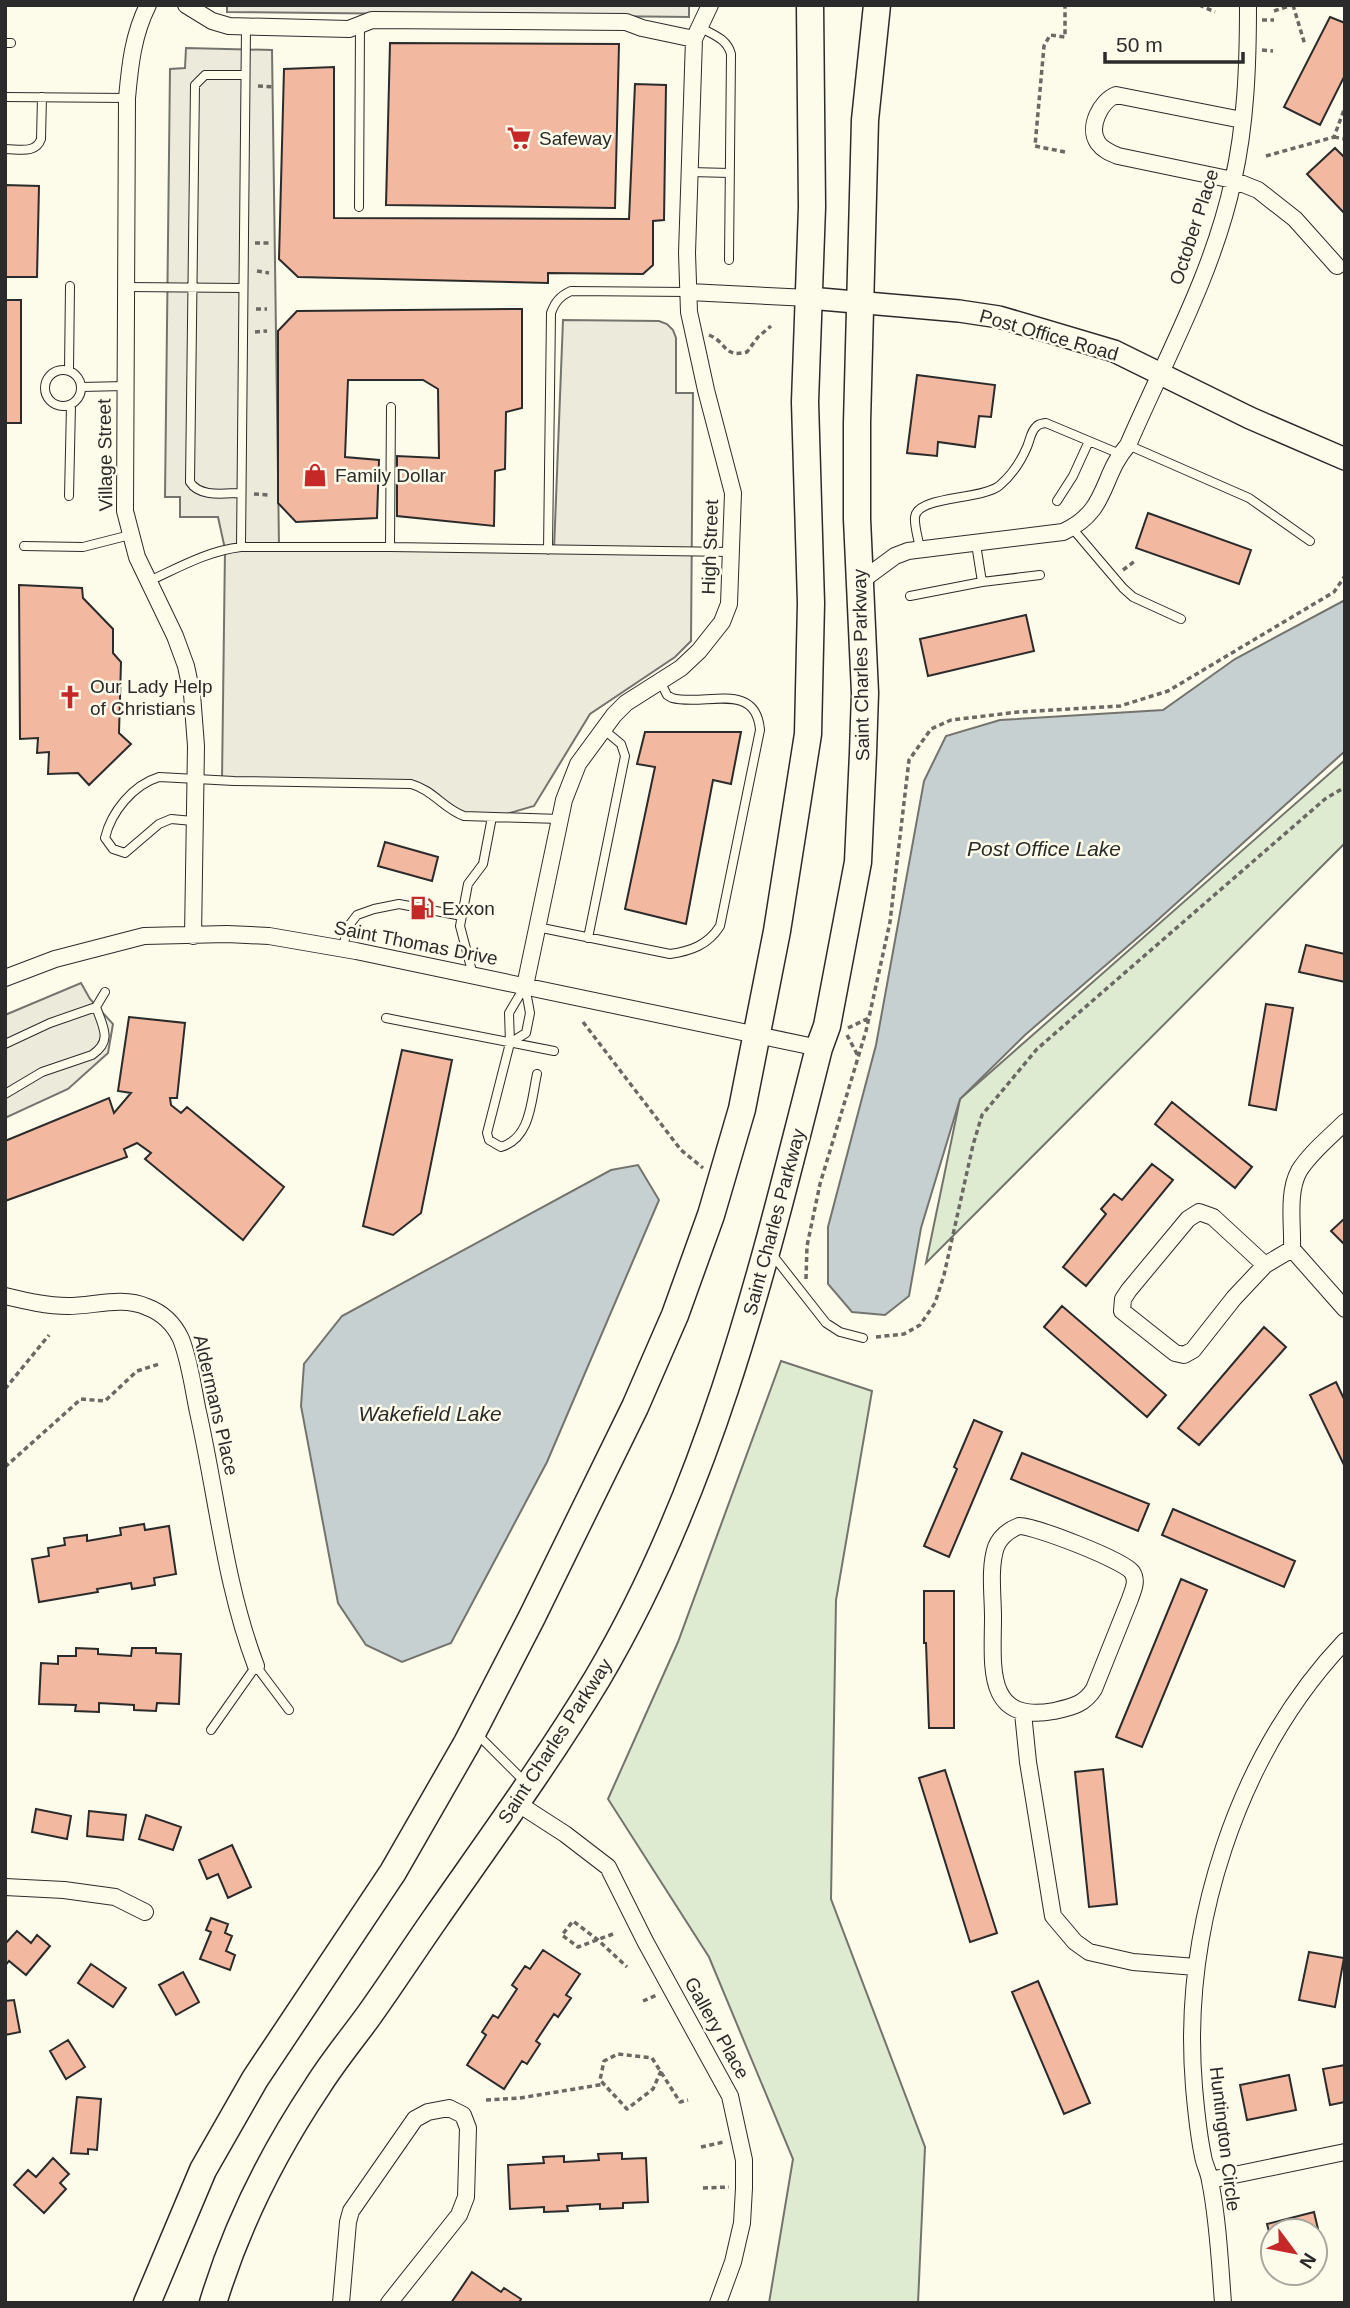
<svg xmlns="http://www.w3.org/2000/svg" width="1350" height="2308" font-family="Helvetica,sans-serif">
  <rect width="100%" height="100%" fill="#fdfbea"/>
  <path fill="#deebd1" stroke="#74746e" stroke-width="2" d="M1345 760V843L926 1263 960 1099Z
    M781 1361 872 1391 836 1600 831 1899 925 2147 918 2303H769L793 2159 709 1957 608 1799 678 1642Z"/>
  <path fill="#eceadb" stroke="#74746e" stroke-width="2" d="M227 5H689V17L227 12Z
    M186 48 272 50 279 546 554 550 563 320 659 321 667 324 673 330 676 338V393H693L691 641 675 657 590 714 534 806 496 817 464 816 423 787 222 780 225 549 218 517H180V497H165L170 69 185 68Z
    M81 983 90 999 113 1024 108 1053 68 1089 5 1118V1015Z"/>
  <path fill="#c7d0d0" stroke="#74746e" stroke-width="2" d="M1345 600V751L1151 926 1025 1035 960 1099 921 1228 909 1296 885 1315 852 1312 828 1284V1227L876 1045 924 781 946 736 1000 720 1163 710 1235 659Z
    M638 1165 659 1200 547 1462 451 1643 402 1662 366 1645 338 1603 301 1406 304 1364 342 1316 611 1170Z"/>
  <path fill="#f2b8a0" stroke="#2b2b2b" stroke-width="2" d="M1330 17 1345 23V75L1320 125 1284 107Z
    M390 43 619 44 615 208 386 205Z
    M334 67V218L629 219 635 84 666 85 664 220 653 221V265L643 274 548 273V283L298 277 279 259 284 69Z
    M1335 148 1345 158V214L1307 174Z
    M5 185 39 186 37 277H5Z
    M5 300H21V423H6L5 521Z
    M522 309V408L506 412 505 469 495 471 494 526 397 516V456L439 458 438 389 423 380H348L345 457 379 460 377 518 296 522 278 503V331L297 311Z
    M917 375 995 385 991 417 979 416 975 447 938 442 937 456 907 453Z
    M1148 513 1251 550 1239 584 1136 548Z
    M19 585 82 588 83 598 113 629V653L121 662 119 733 131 744 89 785 78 773 48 774 49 752 37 753 38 738 20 739Z
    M1026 615 1034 651 928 676 920 639Z
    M645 732H741L731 784 713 780 686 924 625 909 655 767 637 764Z
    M385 842 438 857 432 881 378 866Z
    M1306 945 1345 954V982L1299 972Z
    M1266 1004 1293 1008 1276 1110 1249 1105Z
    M129 1017 185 1023 177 1098H170L171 1105 181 1113 187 1107 284 1187 243 1240 145 1159 151 1153 137 1143 124 1149 127 1157 5 1201V1141L109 1098 114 1113 131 1093 118 1091Z
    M402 1050 452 1060 421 1213 393 1235 363 1226Z
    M1172 1102 1252 1167 1235 1188 1155 1124Z
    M1152 1164 1173 1180 1086 1286 1063 1267 1106 1214 1101 1209 1114 1194 1122 1200Z
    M1345 1218V1245L1331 1231Z
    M1062 1306 1166 1395 1147 1417 1044 1327Z
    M1264 1327 1286 1347 1199 1445 1178 1428Z
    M1336 1382 1345 1401V1467L1310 1395Z
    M974 1420 1002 1432 949 1557 924 1546 957 1469 954 1467Z
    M1022 1453 1149 1504 1138 1531 1011 1479Z
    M1173 1509 1295 1561 1284 1587 1162 1535Z
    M144 1524 145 1530 169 1526 176 1574 154 1578 155 1585 132 1589 131 1583 97 1589 98 1592 39 1602 32 1559 49 1556 48 1548 65 1545 64 1538 87 1535V1541L121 1535 120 1528Z
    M1181 1579 1207 1590 1142 1747 1116 1737Z
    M924 1591H954V1728H929L926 1643H924Z
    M76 1648 98 1649V1654L131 1656 132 1648H156V1653L181 1654 179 1704 157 1703 156 1711 134 1710V1705L99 1703V1712L75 1711 76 1705 39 1704 41 1663 58 1664V1656H76Z
    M1103 1769 1117 1904 1089 1907 1075 1772Z
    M945 1770 997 1933 970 1942 919 1778Z
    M36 1809 71 1816 67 1839 32 1832Z
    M89 1811 126 1815 123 1840 87 1836Z
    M146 1815 181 1827 173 1850 139 1839Z
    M232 1845 251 1887 228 1898 218 1874 207 1879 199 1860Z
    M211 1918 228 1924 225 1933 232 1936 226 1951 235 1955 230 1970 200 1959 211 1932 206 1930Z
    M17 1931 31 1943 37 1935 50 1946 26 1975 9 1961 5 1966V1944Z
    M543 1950 580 1974 566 1995 571 1998 558 2017 554 2014 536 2041 540 2044 527 2064 522 2061 504 2089 467 2065 486 2035 482 2032 493 2015 498 2018 517 1989 512 1985 525 1966 530 1969Z
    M1309 1952 1344 1958 1335 2007 1299 2000Z
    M91 1964 126 1988 113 2007 78 1983Z
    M183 1972 199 2002 176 2015 159 1985Z
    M1038 1981 1090 2103 1064 2114 1012 1992Z
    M14 2000 20 2032 5 2035V2001Z
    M68 2040 85 2067 66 2079 50 2051Z
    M1345 2065V2102L1330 2105 1323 2069Z
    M1289 2075 1296 2110 1247 2120 1240 2085Z
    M77 2097 101 2099 97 2150 88 2149V2154L71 2153Z
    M622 2153V2159L646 2158 648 2202 623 2203V2208L600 2209V2204L567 2206 568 2211 544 2212V2207L510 2209 508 2165 544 2163 543 2157 564 2156V2162L599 2160 598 2154Z
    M53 2158 69 2174 60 2183 66 2189 44 2213 14 2185 28 2170 36 2177Z
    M1314 2212 1322 2246 1315 2248V2231H1273V2248L1267 2224Z
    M472 2272 501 2292 504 2288 521 2299 519 2303H451Z"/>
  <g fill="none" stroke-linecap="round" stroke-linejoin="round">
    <g stroke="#2b2b2b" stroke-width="10">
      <path id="service" d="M701 28C714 35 727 39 731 54L729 260
        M5 43H11
        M5 97 127 98
        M5 149C19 149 36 154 41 139L42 97
        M690 172 730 173
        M359 207 360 26
        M127 287 243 288
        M45 388a18 18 0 1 1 36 0a18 18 0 1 1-36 0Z
        M69 370 70 286
        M81 387 125 386
        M1128 445 1249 498 1310 541
        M241 493C225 493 200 498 190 482L195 85 205 75H245
        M69 496 71 405
        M1057 501 1073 476 1089 441
        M1072 528 1123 588 1133 597 1181 619
        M976 544 982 582
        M24 546 83 547 130 535
        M241 547 246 27
        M390 547 391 407
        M548 550 551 313C555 302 560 296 571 291L688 292
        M920 550C919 540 914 527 915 517 917 496 980 500 999 486 1011 476 1021 461 1027 447 1030 440 1031 431 1036 427 1039 423 1041 424 1046 423L1120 454
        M147 582C178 568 207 551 241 547H390L732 552
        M910 596 982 582 1040 575
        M193 821 171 819 159 824 125 853 113 849 105 838C111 812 133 785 159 777L234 781 411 784C433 790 444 809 464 816L560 819
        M537 927 670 954C691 951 708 945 720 926L760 730C756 680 704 707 672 698L667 695 660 681
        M588 938 625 756 621 744 603 729
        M343 949 347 928 357 915 374 909 399 904 462 916
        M473 975 460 926 468 884 483 864 492 817
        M525 986 509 1013 510 1043 487 1133 489 1140 501 1147C531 1138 531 1101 537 1074
        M386 1018 554 1051
        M510 1043 526 1033 530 1013 525 986
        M5 1044 50 1023 96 1007 105 992
        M5 1094 42 1072 92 1055C113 1041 103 1027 96 1007
        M771 1253 826 1323 840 1332 863 1338
        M211 1730 256 1666 289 1710
        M476 1733 526 1783"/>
    </g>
    <g stroke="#2b2b2b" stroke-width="18">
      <path id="minor" d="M148 5C133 35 130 65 127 98L125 511 137 557 175 636 186 666 192 694 196 746 193 936
        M186 5 212 21 229 26 349 29 372 20 626 22 642 28 694 39
        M1242 120 1116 95C1101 101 1087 127 1098 143 1103 150 1111 153 1118 156L1233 180 1258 190 1295 219 1337 266
        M689 292 809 298
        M861 581 895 556 908 551 1063 532C1109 511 1100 477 1128 445 1165 359 1213 274 1233 181 1246 124 1248 64 1248 5
        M5 978 55 959 144 936 227 934 269 936 356 951 819 1048
        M525 986 564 800 578 764 614 715 626 703 681 668 699 651 722 622 729 604 733 493 706 390 689 312 687 253 694 39 710 5
        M1345 1122C1330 1137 1310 1153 1299 1171 1287 1193 1293 1225 1292 1249L1345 1309
        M1265 1265 1213 1217 1199 1212 1188 1219 1129 1290 1123 1299 1122 1311 1175 1353 1184 1355 1193 1350 1234 1298 1265 1265 1292 1249
        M5 1296C26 1301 47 1306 68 1306 94 1306 122 1296 147 1307 163 1313 174 1324 181 1339 190 1362 193 1388 198 1412 217 1496 225 1585 256 1666
        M1019 1526C1035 1526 1123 1560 1132 1572 1138 1581 1133 1590 1130 1599L1094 1689C1084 1705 1071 1707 1054 1711 984 1724 993 1665 993 1617 993 1595 989 1568 996 1547 1000 1537 1009 1530 1019 1526Z
        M1023 1713 1028 1762 1053 1916 1075 1942 1089 1952 1133 1962 1196 1967
        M517 1803 565 1834 608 1867 645 1941 730 2096 744 2160V2188L742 2223 733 2262 718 2303
        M5 1887 64 1890 115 1897 145 1912
        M1210 2180 1345 2152
        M341 2303 348 2222 351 2211 415 2119 428 2112 449 2108 463 2115 468 2128 466 2197 459 2215 389 2303
        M1223 2303C1220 2264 1218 2219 1210 2181 1209 2172 1204 2164 1203 2156 1198 2133 1196 2109 1194 2087 1181 1930 1236 1756 1345 1641"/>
    </g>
    <g stroke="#2b2b2b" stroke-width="24">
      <path id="tertiary" d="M809 298 959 311 999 317 1114 351 1250 418 1345 459"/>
    </g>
    <g stroke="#2b2b2b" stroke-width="29">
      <path id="primary" d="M147 2303 203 2170 255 2079 393 1872 467 1743 532 1617 635 1407 675 1315 711 1215 742 1109 777 931 808 734 811 603 805 402 812 207 810 5
        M213 2303C236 2227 273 2153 317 2087 332 2063 350 2041 367 2018 390 1986 412 1952 435 1919 490 1840 547 1762 597 1679 712 1485 764 1265 819 1048L827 1026 858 862 863 753 865 693 857 519V423L865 120 877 5"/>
    </g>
    <path stroke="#6a6964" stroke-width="3.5" stroke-dasharray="5 3.5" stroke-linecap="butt" d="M1199 5 1215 12
      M1293 5 1305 45
      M1274 11 1292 5
      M1262 20H1274
      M1262 50 1273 51
      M258 86 274 87
      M1334 137 1345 139
      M1065 152 1035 146 1044 46 1050 35 1065 37V5
      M1266 156 1334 137 1345 107
      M255 243H270
      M257 271 269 273
      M256 309H267
      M255 332 267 331
      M709 335C728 343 723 358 747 352L758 337 771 326
      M254 494 269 495
      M1123 570 1135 561
      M583 1022 681 1150 703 1168
      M848 1028 869 1018
      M847 1035 858 1056
      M806 1279 807 1246 820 1184 866 1031 890 922 909 760 931 729 951 720 1018 712 1120 706 1168 691 1334 592 1345 576
      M876 1337 904 1334 920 1325 935 1303 944 1275 973 1145 982 1115 1037 1049 1325 799 1345 787
      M5 1389 49 1335
      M5 1467 81 1399 105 1401 137 1371 159 1364
      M613 1934 578 1947 562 1935 573 1921 598 1940 627 1967
      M643 2001 657 1995
      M661 2071 653 2089 627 2109 600 2080 604 2061 618 2054 652 2058 680 2102 688 2100
      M486 2100 520 2098 605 2084
      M701 2147 724 2142
      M703 2188 729 2187"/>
    <use href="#service" stroke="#fdfbea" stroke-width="8"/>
    <use href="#minor" stroke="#fdfbea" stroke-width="16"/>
    <use href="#tertiary" stroke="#fdfbea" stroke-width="21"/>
    <use href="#primary" stroke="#fdfbea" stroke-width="26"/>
  </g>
  <defs>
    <g id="supermarket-bare" transform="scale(1.89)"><path d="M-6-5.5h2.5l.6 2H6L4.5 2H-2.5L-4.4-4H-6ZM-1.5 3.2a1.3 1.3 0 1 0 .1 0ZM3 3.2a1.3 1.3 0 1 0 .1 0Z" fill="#c62828" stroke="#fdfbea" stroke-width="2.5" paint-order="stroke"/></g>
    <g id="shop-bare" transform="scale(1.89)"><path d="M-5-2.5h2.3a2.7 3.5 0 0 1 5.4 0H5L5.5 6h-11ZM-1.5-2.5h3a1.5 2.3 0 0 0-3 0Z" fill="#c62828" stroke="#fdfbea" stroke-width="2.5" paint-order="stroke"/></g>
    <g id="church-bare" transform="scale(1.89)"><path d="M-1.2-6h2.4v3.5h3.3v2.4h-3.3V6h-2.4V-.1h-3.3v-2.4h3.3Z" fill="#c62828" stroke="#fdfbea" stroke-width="2.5" paint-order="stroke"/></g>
    <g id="fuel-bare" transform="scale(1.89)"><path d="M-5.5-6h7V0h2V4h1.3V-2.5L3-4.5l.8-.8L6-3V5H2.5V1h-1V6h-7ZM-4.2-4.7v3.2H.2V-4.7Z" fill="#c62828" stroke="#fdfbea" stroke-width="2.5" paint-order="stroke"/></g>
  </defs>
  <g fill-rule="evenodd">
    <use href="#supermarket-bare" x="519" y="138"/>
    <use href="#shop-bare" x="315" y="475"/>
    <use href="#church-bare" x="70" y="697"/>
    <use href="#fuel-bare" x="422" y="908"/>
  </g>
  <g text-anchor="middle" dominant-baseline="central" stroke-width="5" stroke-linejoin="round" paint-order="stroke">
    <g font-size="19" fill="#2b2b2b" stroke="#fdfbea" text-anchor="start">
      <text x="539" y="138">Safeway</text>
      <text x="335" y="475">Family Dollar</text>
      <text x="90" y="686">Our Lady Help<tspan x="90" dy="22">of Christians</tspan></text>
      <text x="442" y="908">Exxon</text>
    </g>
    <g font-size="19" fill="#2b2b2b" stroke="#fdfbea">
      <text transform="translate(1194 227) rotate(-72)">October Place</text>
      <text transform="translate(1049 335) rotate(16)">Post Office Road</text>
      <text transform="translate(105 455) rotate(-91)">Village Street</text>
      <text transform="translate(710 547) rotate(-88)">High Street</text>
      <text transform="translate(861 665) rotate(-91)">Saint Charles Parkway</text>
      <text transform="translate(416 943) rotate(11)">Saint Thomas Drive</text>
      <text transform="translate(774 1222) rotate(-75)">Saint Charles Parkway</text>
      <text transform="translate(216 1405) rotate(77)">Aldermans Place</text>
      <text transform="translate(555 1741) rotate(-57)">Saint Charles Parkway</text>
      <text transform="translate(717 2028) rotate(61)">Gallery Place</text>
      <text transform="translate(1225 2139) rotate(83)">Huntington Circle</text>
    </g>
    <g font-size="21" font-style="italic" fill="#2b2b2b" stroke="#fdfbea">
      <text x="1044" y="848">Post Office Lake</text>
      <text x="430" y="1413">Wakefield Lake</text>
    </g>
  </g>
  <rect width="1350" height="2308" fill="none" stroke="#2b2b2b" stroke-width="14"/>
  <g transform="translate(1294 2252) rotate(122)"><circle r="33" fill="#fdfbea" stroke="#a9a89e" stroke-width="2"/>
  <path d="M0-5L12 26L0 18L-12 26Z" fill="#c62828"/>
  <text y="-10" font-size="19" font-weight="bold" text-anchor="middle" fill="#2b2b2b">N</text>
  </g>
  <path d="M1105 52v10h138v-10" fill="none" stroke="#2b2b2b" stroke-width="3.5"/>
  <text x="1116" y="52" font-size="21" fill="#2b2b2b" stroke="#fdfbea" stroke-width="5" paint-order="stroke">50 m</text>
</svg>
